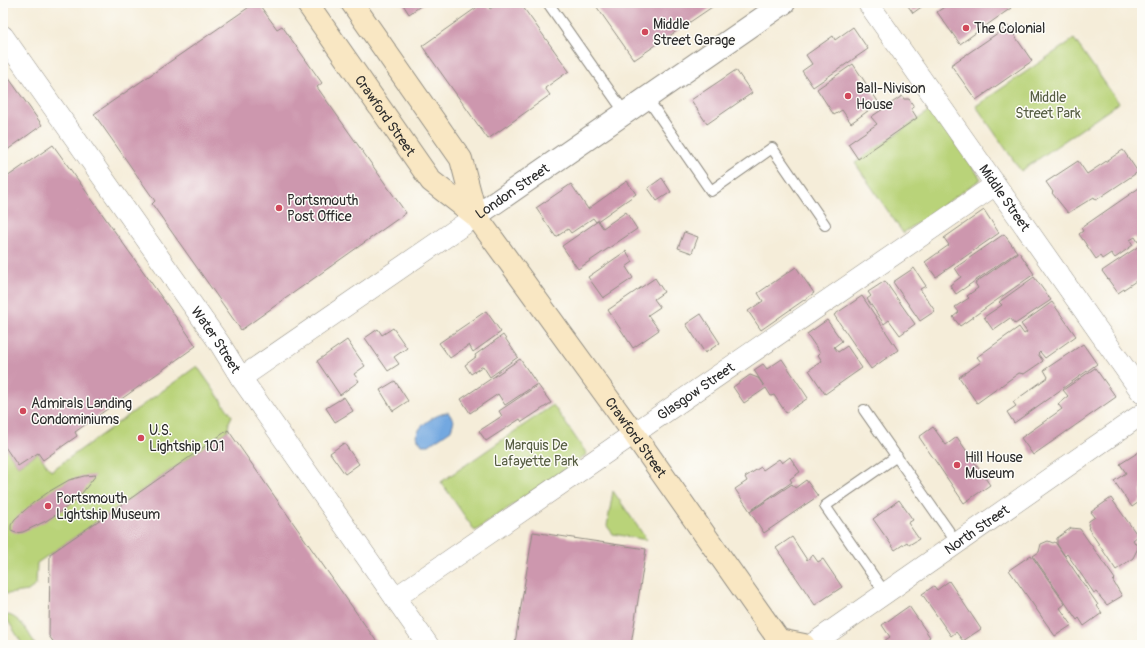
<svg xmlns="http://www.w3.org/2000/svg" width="1145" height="648" font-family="Pangolin,sans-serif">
  <rect width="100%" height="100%" fill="#fdfcf7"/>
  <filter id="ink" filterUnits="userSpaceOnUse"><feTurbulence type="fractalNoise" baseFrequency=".025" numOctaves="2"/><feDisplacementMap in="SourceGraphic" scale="8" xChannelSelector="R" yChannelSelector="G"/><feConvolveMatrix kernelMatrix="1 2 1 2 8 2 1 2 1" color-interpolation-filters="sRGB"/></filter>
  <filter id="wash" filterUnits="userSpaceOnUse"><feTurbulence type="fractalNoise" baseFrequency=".012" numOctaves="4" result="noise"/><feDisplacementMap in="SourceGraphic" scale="16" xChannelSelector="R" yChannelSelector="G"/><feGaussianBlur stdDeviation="0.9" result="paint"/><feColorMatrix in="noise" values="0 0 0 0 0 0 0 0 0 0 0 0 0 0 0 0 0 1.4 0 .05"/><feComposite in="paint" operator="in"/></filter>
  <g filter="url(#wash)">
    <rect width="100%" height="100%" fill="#f5edd9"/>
    <path fill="#b9d379" stroke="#727f52" d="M1074 39 1119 103 1021 171 976 106Z
      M932 109 981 179 903 233 855 163Z
      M197 366 232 416 229 422 228 430 127 501 37 563 36 585 28 591 7 594 3 592V444L18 466 38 453 51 471Z
      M553 405 587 454 475 531 441 482Z
      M613 491 647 540 613 534 607 526Z
      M9 615C21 619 30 634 35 645H23L5 616Z"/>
    <path fill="#73a8e0" stroke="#4f6a86" d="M448 412 454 421 451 430 429 445H422L416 436C420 423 436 415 448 412Z"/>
    <g id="blocks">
      <path fill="#cd97ae" d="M255 3H258L277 29 282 26 322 83 317 87 406 213 241 330 152 204 155 201 94 114Z
        M402 3H425L409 14Z
        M483 3H485L490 9 499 3H520L569 71 545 88 550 95 488 139 422 46Z
        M594 3H718L634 60Z
        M906 3H927L913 13Z
        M950 3H1012L1009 5 1011 8 960 44 937 12Z
        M1008 26 1032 61 976 100 951 65Z
        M853 27 868 49 813 87 802 71 812 64 806 55 833 36 835 40Z
        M853 64 879 103 851 123 842 110 834 115 817 89Z
        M3 70 42 125 3 153Z
        M736 70 752 93 707 124 691 100Z
        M902 96 904 99H909L913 105 912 110 917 118 858 159 848 144 877 124 871 117Z
        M53 145 185 330 196 346 75 432 77 436 43 460 38 453 18 466 3 444V171L7 177Z
        M1123 150 1138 172 1096 200 1094 197 1068 213 1052 193 1053 192 1046 182 1078 161 1087 174Z
        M662 178 671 192 657 201 648 188Z
        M627 181 636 194 596 222 593 218 571 233 568 229 556 237 536 208 571 184 588 209Z
        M1139 188 1142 192V239L1138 242 1135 237 1130 240 1133 245 1115 258 1111 253 1102 259 1100 256 1096 259 1079 234 1083 231 1081 228Z
        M984 210 999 233 936 277 925 262 949 245 944 238Z
        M626 212 637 229 578 269 562 246 598 221 603 228Z
        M684 232 698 237 692 253 678 248Z
        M1004 234 1017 252 956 294 950 285 961 277 955 268Z
        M1142 244V277L1118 293 1102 271Z
        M626 251 633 262 626 267 633 278 603 298 588 277Z
        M1019 252 1034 274 960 326 953 317 959 312 955 307 969 298 967 296 978 288 975 283Z
        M796 267 814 293 761 330 748 311 763 301 758 293Z
        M914 268 926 286 920 289 935 311 920 321 893 282Z
        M1034 277 1051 300 1015 324 1010 318 993 330 984 317 1002 305 999 302Z
        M655 278 664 292 654 299 660 307 648 315 659 330 633 348 608 310Z
        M885 281 915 324 900 335 889 320 884 324 867 299 871 296 868 292Z
        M862 296 898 350 871 369 834 315Z
        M1052 302 1076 336 1045 358 1040 352 1038 354 1043 361 1024 374 1019 373 977 403 959 377 981 362 977 357 1019 327 1024 334 1027 332 1021 324Z
        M486 311 501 332 473 352 469 345 450 358 439 343Z
        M701 314 720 343 705 353 686 324Z
        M827 320 842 341 834 347 838 352 847 346 862 368 825 394 809 370 822 361 818 355 820 353 807 334Z
        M393 328 407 348 394 357 399 364 388 371 365 338 378 329 382 335Z
        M503 335 518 357 490 377 483 366 471 374 465 365 476 357 475 355Z
        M347 340 365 366 354 374 359 381 340 395 317 361Z
        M1083 344 1097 364 1014 423 1007 412 1016 406 1013 402 1048 377 1044 370Z
        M520 359 537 384 505 405 498 394 470 413 461 399Z
        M782 359 808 398 786 413 774 395 771 396 766 388 744 403 733 387 750 375 758 378 764 386 754 370 763 364 767 369Z
        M1095 368 1116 397 1033 455 1021 438 1062 409 1058 404 1068 396 1063 390Z
        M395 381 408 401 393 411 380 390Z
        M538 385 551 403 522 422 520 419 486 441 479 431 502 416 499 411Z
        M344 397 353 411 335 422 326 408Z
        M933 427 946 445 957 437 990 485 964 503 919 437Z
        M228 430 379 645H53L55 644 49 636 50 554 127 501Z
        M344 443 359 464 345 474 330 453Z
        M1142 450V490L1141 491 1142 500 1132 507 1114 481 1126 473 1120 464Z
        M790 457 800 472 790 479 792 482 750 511 735 489 747 481 745 477 761 467 763 470 779 459 782 463Z
        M96 475 79 497 63 510 46 521 23 532 16 533 11 531V525L15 519 33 503 50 491 69 480 84 476Z
        M806 480 818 496 764 533 750 512 792 484 795 488Z
        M1111 498 1138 536 1133 540 1138 548 1133 558 1116 570 1088 528 1089 527 1088 525 1089 521 1095 517 1091 512Z
        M899 500 913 520 908 523 919 539 909 545 907 542 895 550 873 519Z
        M1071 528 1080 529 1115 579 1113 581 1122 596 1107 605 1096 592 1094 593 1067 554 1065 556 1057 544V538Z
        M533 532 646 549 631 645H524L515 643Z
        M792 537 807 560 813 555 818 562 823 559 842 587 815 605 776 548Z
        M1048 541 1053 543 1055 542 1098 605 1097 606 1102 613 1084 626 1079 618 1077 620 1033 556 1039 552 1041 544Z
        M1031 555 1065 604 1060 608 1072 625 1055 636 1009 570Z
        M949 581 981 629 963 641 956 632 951 636 922 594 934 586 937 590Z
        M909 606 930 637 919 645H887L884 641 890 637 882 625Z"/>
    </g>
  </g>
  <g filter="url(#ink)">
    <use href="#blocks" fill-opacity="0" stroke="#908c82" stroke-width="1"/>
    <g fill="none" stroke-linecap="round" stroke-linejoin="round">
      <g stroke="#908c82" stroke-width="12">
        <path id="service" d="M548 3 625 113
          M647 98 711 191 772 148 825 225
          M864 410 957 543
          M885 593 825 506 897 456"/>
      </g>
      <g stroke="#908c82" stroke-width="22">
        <g id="minor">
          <path id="s1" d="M868 3 1142 393"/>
          <path id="s2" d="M3 36 220 344 241 378 428 645"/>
          <path d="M241 378 476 216"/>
          <path id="s3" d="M395 598 995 185"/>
          <path id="s4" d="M811 645 1142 414"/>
        </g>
      </g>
      <g stroke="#908c82" stroke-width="24">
        <g id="tertiary">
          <path id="s5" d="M476 216 784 3"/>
        </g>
      </g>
      <g stroke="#908c82" stroke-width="24">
        <g id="secondary">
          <path id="s6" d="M307 3 431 181 476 216 634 434 779 640 804 645"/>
          <path d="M352 3 461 159 476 216"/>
        </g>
      </g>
      <use href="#service" stroke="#fff" stroke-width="10"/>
      <use href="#minor" stroke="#fff" stroke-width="21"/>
      <use href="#tertiary" stroke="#fff" stroke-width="22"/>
      <use href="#secondary" stroke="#f9e7c3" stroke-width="22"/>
    </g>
  </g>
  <g fill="#d1495b" stroke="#fdfcf7" stroke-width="1.5">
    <circle cx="966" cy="28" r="4"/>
    <circle cx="645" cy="32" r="4"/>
    <circle cx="848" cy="96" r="4"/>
    <circle cx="279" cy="208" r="4"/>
    <circle cx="23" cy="411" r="4"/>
    <circle cx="141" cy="438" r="4"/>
    <circle cx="957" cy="465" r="4"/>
    <circle cx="48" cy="506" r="4"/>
  </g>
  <g text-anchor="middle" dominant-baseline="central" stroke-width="3" stroke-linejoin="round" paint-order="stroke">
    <g font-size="14" fill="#2b2b2b" stroke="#fdfcf7" text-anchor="start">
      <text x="653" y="24">Middle<tspan x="653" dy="16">Street Garage</tspan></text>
      <text x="974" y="28">The Colonial</text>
      <text x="856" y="88">Ball-Nivison<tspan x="856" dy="16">House</tspan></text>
      <text x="287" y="200">Portsmouth<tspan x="287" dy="16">Post Office</tspan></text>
      <text x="31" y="403">Admirals Landing<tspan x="31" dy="16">Condominiums</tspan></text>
      <text x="149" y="430">U.S.<tspan x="149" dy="16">Lightship 101</tspan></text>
      <text x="965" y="457">Hill House<tspan x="965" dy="16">Museum</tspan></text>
      <text x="56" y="498">Portsmouth<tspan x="56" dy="16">Lightship Museum</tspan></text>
    </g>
    <g font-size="14" fill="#565d42" stroke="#fdfcf7">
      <text x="1048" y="97">Middle<tspan x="1048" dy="16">Street Park</tspan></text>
      <text x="536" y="445">Marquis De<tspan x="536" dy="16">Lafayette Park</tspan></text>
    </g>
    <g font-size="14" fill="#2b2b2b" stroke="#fdfcf7">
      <text stroke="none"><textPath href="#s6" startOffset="137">Crawford Street</textPath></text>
      <text stroke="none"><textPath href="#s5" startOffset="44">London Street</textPath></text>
      <text stroke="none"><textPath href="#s1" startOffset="238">Middle Street</textPath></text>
      <text stroke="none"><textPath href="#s2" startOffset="371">Water Street</textPath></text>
      <text stroke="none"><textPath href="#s3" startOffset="365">Glasgow Street</textPath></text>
      <text stroke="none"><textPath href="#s6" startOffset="547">Crawford Street</textPath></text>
      <text stroke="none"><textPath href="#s4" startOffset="202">North Street</textPath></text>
    </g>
  </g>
  <rect width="1145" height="648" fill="none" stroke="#fdfcf7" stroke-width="16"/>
</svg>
